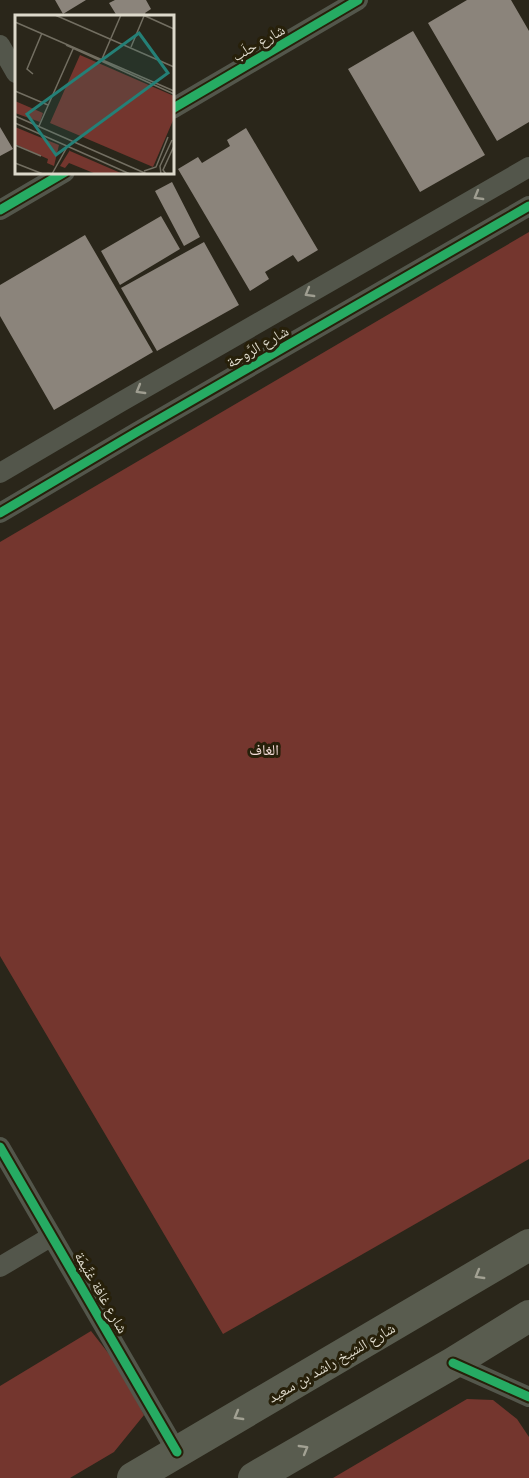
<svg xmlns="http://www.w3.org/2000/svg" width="529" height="1478" font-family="'Noto Sans','Noto Naskh Arabic',sans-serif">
  <rect width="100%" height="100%" fill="#2a261a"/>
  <path fill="#74362e" d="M529 232V1159L223 1334 0 956V542Z
    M91 1331 120 1368 144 1415 114 1452 70 1478H0V1386Z
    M467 1399 493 1400 517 1419 529 1437V1478H333Z"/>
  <path fill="#8b847b" d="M55 0H86L63 14Z
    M115 0H146L151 9 145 13 147 16H117L109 3Z
    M467 0H511L529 31V122L497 141 428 23Z
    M413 31 485 155 420 192 348 69Z
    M0 127 13 149 0 156Z
    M246 128 318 250 298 262 293 255 265 272 269 279 250 291 178 169 198 157 202 163 230 146 227 140Z
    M172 182 200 237 184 246 155 191Z
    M161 216 180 249 120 285 101 251Z
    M85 235 153 352 54 410 0 316V285Z
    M204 242 239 305 157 351 121 288Z"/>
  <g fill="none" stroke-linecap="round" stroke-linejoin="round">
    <path stroke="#53564b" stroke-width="20" d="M0 45 16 73
      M172 109 358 0
      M0 210 65 172
      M0 473 119 403 529 167
      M0 513 137 432 529 206
      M0 1147 177 1452
      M0 1267 52 1236
      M453 1363 529 1397"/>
    <path stroke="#595c4f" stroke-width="32" d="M133 1478 529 1245
      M254 1478 453 1363 529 1316"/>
    <g stroke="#27200a" stroke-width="13">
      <path id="cycleway" d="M172 109 358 0
        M0 210 65 172
        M0 513 137 432 529 206
        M0 1147 177 1452
        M453 1363 529 1397"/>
    </g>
    <use href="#cycleway" stroke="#26ab63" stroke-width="9"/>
  </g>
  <defs><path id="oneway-chevron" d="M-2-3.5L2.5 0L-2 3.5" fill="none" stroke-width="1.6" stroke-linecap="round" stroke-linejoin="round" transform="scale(1.5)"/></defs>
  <g stroke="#9f9e91">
    <use href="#oneway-chevron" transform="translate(478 196) rotate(150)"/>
    <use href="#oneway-chevron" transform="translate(309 293) rotate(150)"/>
    <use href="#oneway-chevron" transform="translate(140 390) rotate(150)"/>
  </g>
  <g stroke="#a2a193">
    <use href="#oneway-chevron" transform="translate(479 1275) rotate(150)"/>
    <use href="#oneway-chevron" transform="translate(238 1416) rotate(150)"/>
    <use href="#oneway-chevron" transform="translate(304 1449) rotate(-30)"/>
  </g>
  <g text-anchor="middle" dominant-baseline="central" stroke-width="6" stroke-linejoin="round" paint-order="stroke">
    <g font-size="15" fill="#ddd9cb" stroke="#27200a">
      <text transform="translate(258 42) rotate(-30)">شارع حلَب</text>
      <text transform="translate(257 346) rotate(-30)">شارع الرَّوحة</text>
      <text transform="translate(102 1292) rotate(60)">شارع غافة غنَّيمَة</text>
      <text transform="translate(331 1362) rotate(-30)">شارع الشيخ راشد بن سعيد</text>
    </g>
    <g font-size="15" fill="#f5deda" stroke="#27200a">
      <text x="264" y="749">الغاف</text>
    </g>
  </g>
  <g transform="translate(15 15)">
    <rect width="159" height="159" fill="#2a261a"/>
    <path d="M65 40 159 81V103L138 152 35 108ZM0 86 28 98 25 107 0 98ZM0 112 44 130 39 151 32 148 33 144 0 129ZM55 135V136L108 159H81L54 148 50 153 45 151Z" fill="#74362e"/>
    <path fill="none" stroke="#726e61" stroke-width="1.5" d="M40 0 159 52M128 0 159 14M0 7 159 76M51 30 159 79M116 32 129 1M87 44 106 0M18 59 12 54 27 18M0 76 33 90M0 101 132 159M0 108 115 159M24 111 58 34M0 130 26 141M0 148 28 159M129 156 141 152 153 122M37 159 52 132M146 159 145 151 157 125M151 159 148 155 159 131"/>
    <path fill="#248077" fill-opacity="0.15" stroke="#248077" stroke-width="3" d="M124 18 153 58 41 140 12 99Z"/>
    <rect width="159" height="159" fill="none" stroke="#ddd9cb" stroke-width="3"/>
  </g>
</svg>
